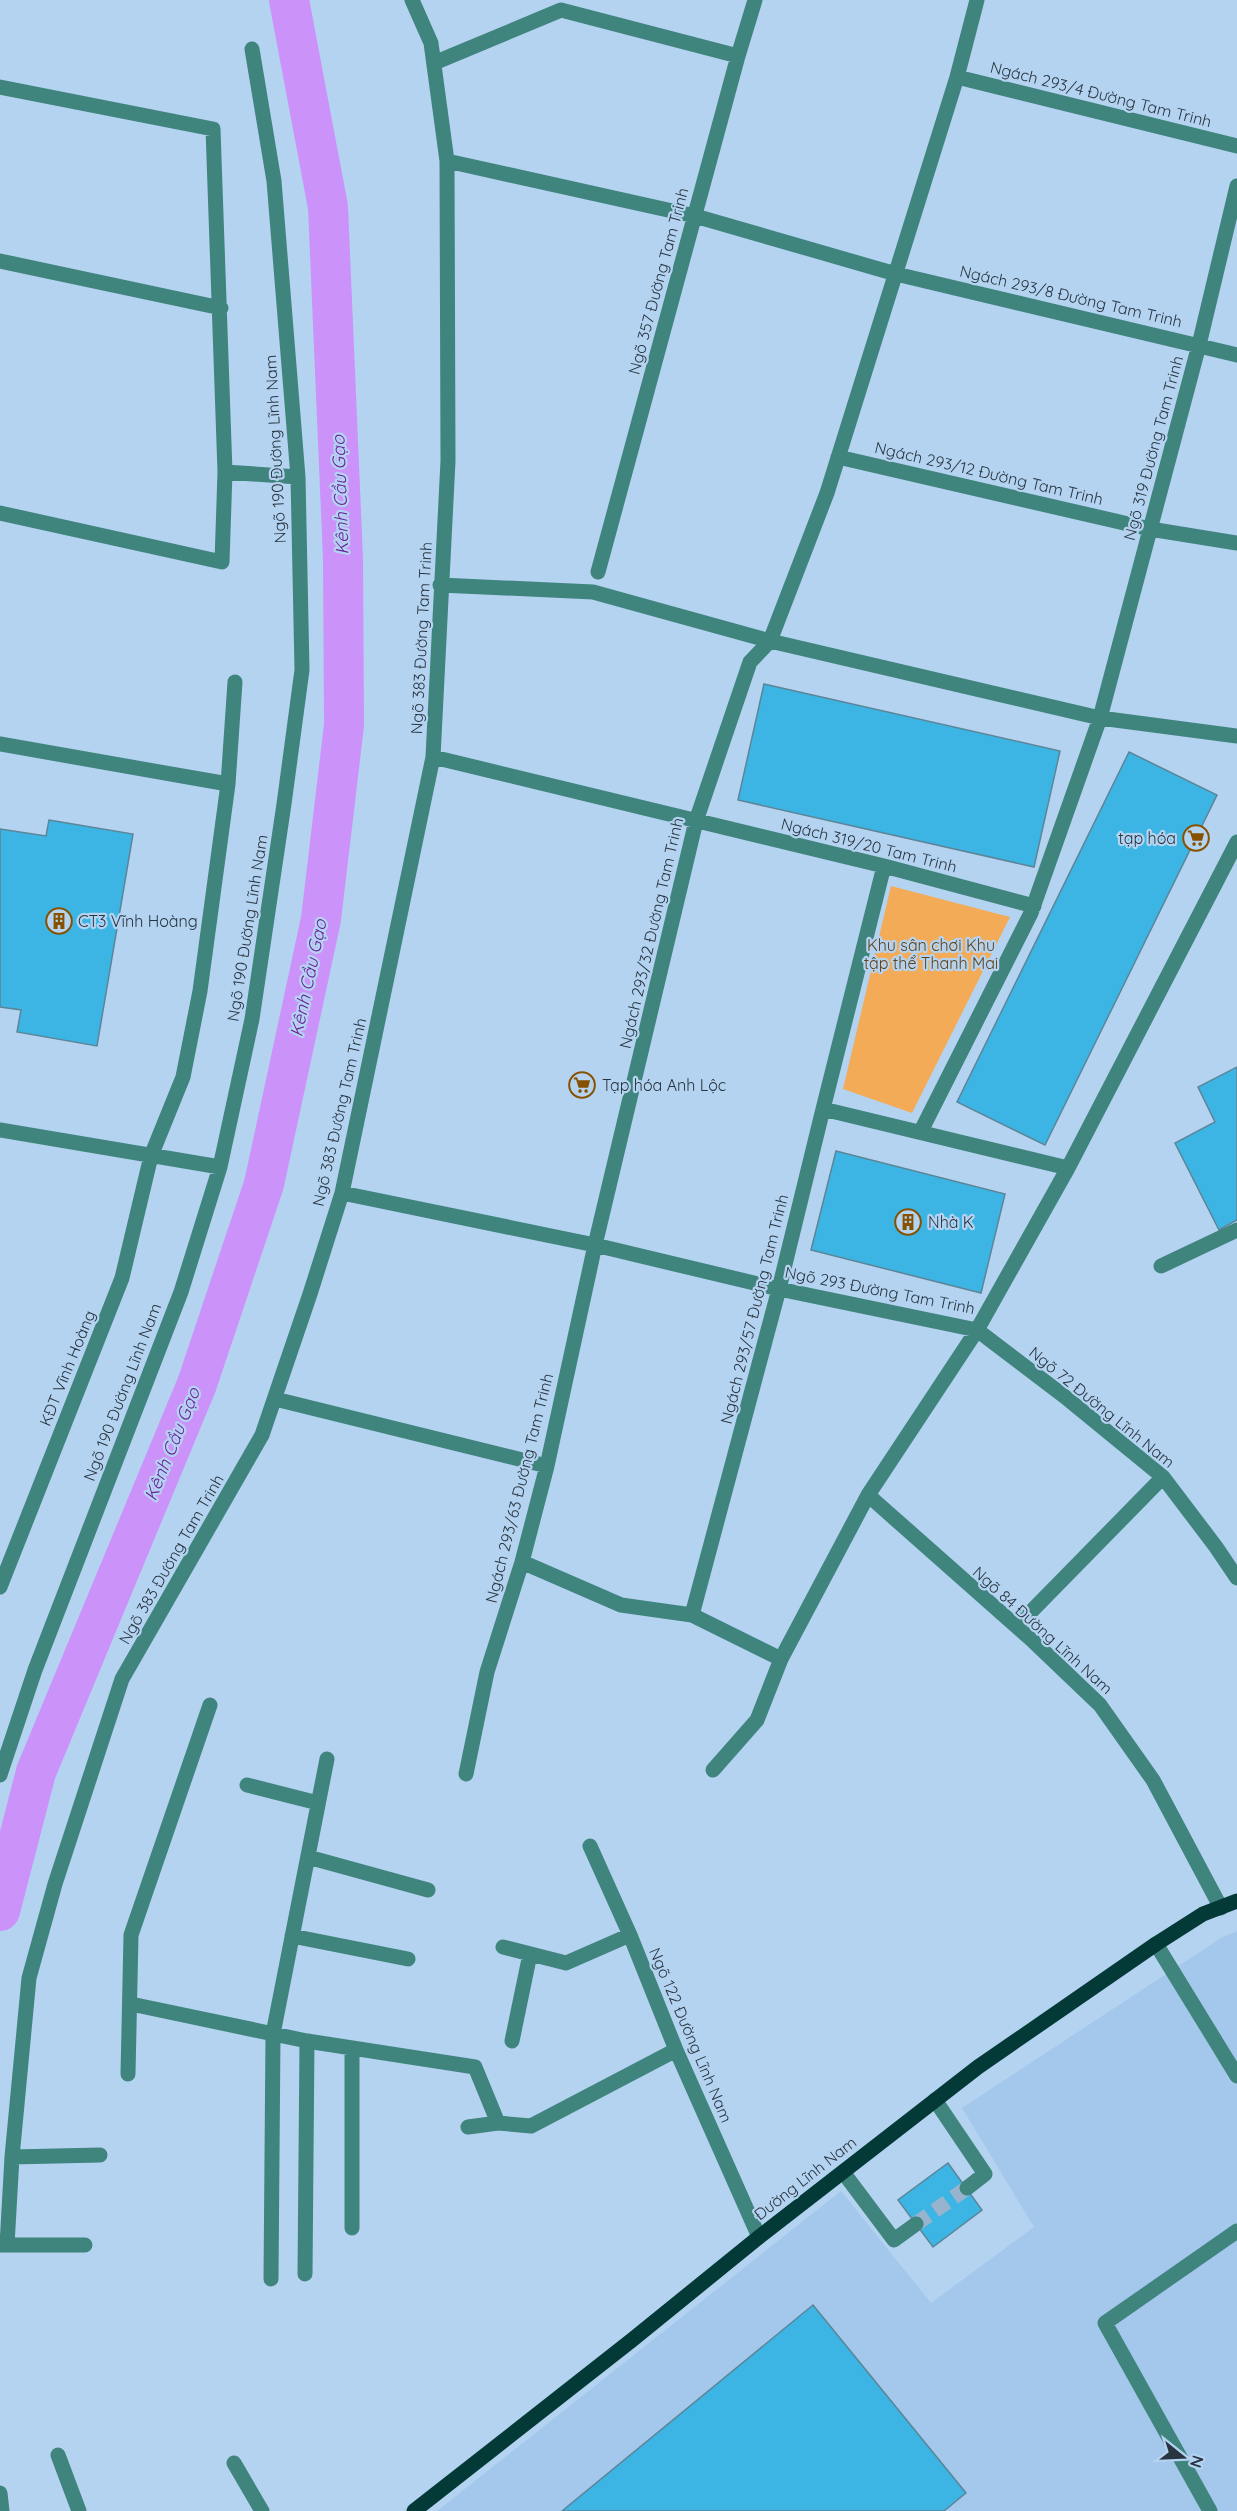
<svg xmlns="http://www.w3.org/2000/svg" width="1237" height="2511" font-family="Quicksand,sans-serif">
  <rect width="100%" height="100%" fill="#b4d3f1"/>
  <path fill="#a4c8eb" d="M1237 1931V2511H437L841 2191 931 2303 1034 2227 962 2108 1221 1938Z"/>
  <path fill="#f3ab57" d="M891 886 1010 917 912 1113 843 1089Z"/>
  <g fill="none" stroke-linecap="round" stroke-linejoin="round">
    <path stroke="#cb92fa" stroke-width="40" d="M0 1911 36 1772 197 1384 264 1184 321 919 344 725 343 559 328 207 289 0"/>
  </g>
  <path fill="#3cb5e4" stroke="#5c8598" stroke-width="1.5" d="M764 684 1060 751 1034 867 738 800Z
    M1129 752 1217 795 1045 1145 957 1102Z
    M49 820 133 834 97 1046 17 1032 21 1010 0 1007V829L46 836Z
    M1237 1067V1220L1219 1230 1175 1143 1215 1122 1198 1087Z
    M836 1151 1005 1194 981 1293 811 1250Z
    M948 2163 982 2210 933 2247 898 2200Z
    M813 2305 966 2493 944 2511H562Z"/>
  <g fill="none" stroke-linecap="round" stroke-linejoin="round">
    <path stroke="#98b3cd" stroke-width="15" stroke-dasharray="15 8" stroke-linecap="butt" d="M916 2224 967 2188"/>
    <path stroke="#40847e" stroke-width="15" d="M434 63 561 10 738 56
      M957 77 1237 146
      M0 87 213 129 225 472 222 562 0 513
      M447 161 695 216 896 274 1237 355
      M0 261 221 308
      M838 457 1150 529 1237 543
      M225 472 298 477
      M598 572 738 56 755 0
      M440 585 593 592 770 641 1100 718 1237 736
      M0 744 228 784
      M433 757 884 866 1034 906
      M823 1109 884 866
      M0 1130 220 1167
      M921 1131 1031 913 1100 718 1199 345 1237 186
      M342 1193 595 1245 779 1289 977 1330 1064 1396 1163 1477 1216 1547 1237 1578
      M1161 1266 1237 1230
      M275 1399 547 1466
      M868 1495 1033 1641 1100 1705 1153 1780 1221 1908
      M522 1562 621 1605 692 1615 781 1659 868 1495 977 1330 1068 1168 1237 842
      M0 1587 122 1278 151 1156 183 1077 200 991 228 784 235 682
      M692 1615 779 1289 823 1109 1068 1168
      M1017 1626 1163 1477
      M713 1770 757 1720 781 1659
      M466 1774 487 1672 522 1562 547 1466 595 1245 696 821 750 662 770 641 827 493 957 77 977 0
      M0 1775 35 1670 181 1292 220 1167 252 1019 284 804 302 670 298 477 274 181 252 49
      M247 1785 318 1803
      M590 1846 630 1935 676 2050 759 2237
      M308 1857 428 1890
      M292 1936 408 1959
      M1156 1944 1237 2076
      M503 1947 566 1963 630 1935
      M131 2004 307 2041 475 2067 498 2123 531 2126 676 2050
      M512 2041 530 1954
      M128 2074 131 1935 210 1705
      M935 2100 985 2174 967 2188
      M468 2127 498 2123
      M12 2157 100 2155
      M843 2172 894 2240 916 2224
      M352 2228V2049
      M0 2245H7L12 2157 29 1978 55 1884 122 1679 262 1435 310 1294 342 1193 433 757 448 461 447 161 431 43 412 0
      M7 2245H85
      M305 2274 307 2041
      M271 2279 273 2034 327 1759
      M58 2455 79 2511
      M234 2463 262 2511
      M0 2493 2 2511
      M1210 2511 1105 2323 1237 2231"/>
    <path stroke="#033936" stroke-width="15" d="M414 2511 632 2340 759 2237 978 2067 1156 1944 1203 1914 1237 1901"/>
  </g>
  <defs>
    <g id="supermarket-ring" transform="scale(1.35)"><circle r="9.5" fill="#b4d3f1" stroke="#875200" stroke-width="1.5"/><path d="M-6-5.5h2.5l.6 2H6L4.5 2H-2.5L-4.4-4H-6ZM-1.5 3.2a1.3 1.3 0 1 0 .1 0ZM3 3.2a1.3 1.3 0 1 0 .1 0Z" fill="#875200"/></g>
    <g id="building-ring" transform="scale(1.35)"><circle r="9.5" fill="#b4d3f1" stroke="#875200" stroke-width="1.5"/><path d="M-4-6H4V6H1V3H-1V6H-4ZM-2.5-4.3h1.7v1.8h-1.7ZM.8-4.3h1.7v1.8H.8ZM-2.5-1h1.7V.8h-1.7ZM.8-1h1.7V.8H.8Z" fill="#875200"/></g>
  </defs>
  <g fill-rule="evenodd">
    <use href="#supermarket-ring" x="1196" y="838"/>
    <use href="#building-ring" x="59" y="921"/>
    <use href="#supermarket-ring" x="582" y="1085"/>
    <use href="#building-ring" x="908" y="1222"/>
  </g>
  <g text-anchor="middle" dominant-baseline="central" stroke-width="4.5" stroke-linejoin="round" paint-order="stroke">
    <g font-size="16" fill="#28343f" stroke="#b4d3f1">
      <text transform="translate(1101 94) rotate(14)">Ngách 293/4 Đường Tam Trinh</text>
      <text transform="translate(658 281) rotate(-75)">Ngõ 357 Đường Tam Trinh</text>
      <text transform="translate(1071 296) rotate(13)">Ngách 293/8 Đường Tam Trinh</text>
      <text transform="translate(1153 448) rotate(-75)">Ngõ 319 Đường Tam Trinh</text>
      <text transform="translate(275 449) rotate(-93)">Ngõ 190 Đường Lĩnh Nam</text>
      <text transform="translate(989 473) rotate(13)">Ngách 293/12 Đường Tam Trinh</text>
      <text transform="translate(421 638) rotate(-87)">Ngõ 383 Đường Tam Trinh</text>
      <text transform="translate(869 845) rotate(14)">Ngách 319/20 Tam Trinh</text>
      <text transform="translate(247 928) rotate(-81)">Ngõ 190 Đường Lĩnh Nam</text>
      <text transform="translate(651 933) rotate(-77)">Ngách 293/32 Đường Tam Trinh</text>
      <text transform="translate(339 1112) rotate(-77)">Ngõ 383 Đường Tam Trinh</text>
      <text transform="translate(880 1290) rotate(11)">Ngõ 293 Đường Tam Trinh</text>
      <text transform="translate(754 1309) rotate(-76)">Ngách 293/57 Đường Tam Trinh</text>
      <text transform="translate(67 1368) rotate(-68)">KĐT Vĩnh Hoàng</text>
      <text transform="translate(122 1392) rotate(-69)">Ngõ 190 Đường Lĩnh Nam</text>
      <text transform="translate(1102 1407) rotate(39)">Ngõ 72 Đường Lĩnh Nam</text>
      <text transform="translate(519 1488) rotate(-76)">Ngách 293/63 Đường Tam Trinh</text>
      <text transform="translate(171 1559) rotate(-60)">Ngõ 383 Đường Tam Trinh</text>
      <text transform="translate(1043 1630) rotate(42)">Ngõ 84 Đường Lĩnh Nam</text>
      <text transform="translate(691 2035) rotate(67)">Ngõ 122 Đường Lĩnh Nam</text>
      <text transform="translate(805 2178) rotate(-38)">Đường Lĩnh Nam</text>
    </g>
    <g font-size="16" fill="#28343f" stroke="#b4d3f1" text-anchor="start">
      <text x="1176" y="838" text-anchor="end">tạp hóa</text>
      <text x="78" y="921">CT3 Vĩnh Hoàng</text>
      <text x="602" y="1085">Tạp hóa Anh Lộc</text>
      <text x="928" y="1222">Nhà K</text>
    </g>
    <g font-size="16" fill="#624015" stroke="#b4d3f1">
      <text x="931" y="945">Khu sân chơi Khu<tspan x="931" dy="18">tập thể Thanh Mai</tspan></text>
    </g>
    <g font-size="18" font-style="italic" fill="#6c219a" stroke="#b4d3f1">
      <text transform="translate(340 495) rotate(-92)">Kênh Cầu Gạo</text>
      <text transform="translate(308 978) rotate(-78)">Kênh Cầu Gạo</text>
      <text transform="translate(172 1444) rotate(-68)">Kênh Cầu Gạo</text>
    </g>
  </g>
  <g transform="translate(1183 2457) rotate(108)" stroke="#b4d3f1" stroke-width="4.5" paint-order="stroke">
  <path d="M0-4.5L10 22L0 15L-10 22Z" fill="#28343f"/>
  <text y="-9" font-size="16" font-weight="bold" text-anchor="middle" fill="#28343f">N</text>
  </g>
</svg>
